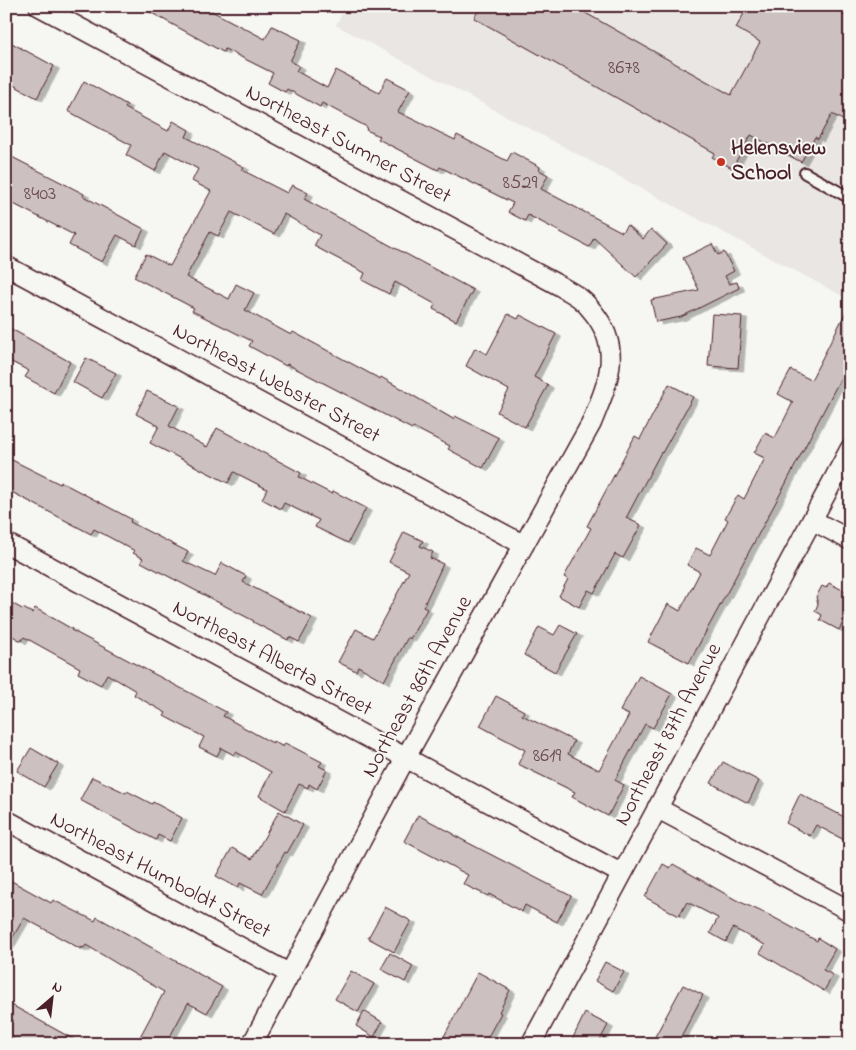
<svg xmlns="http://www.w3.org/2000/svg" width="856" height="1050" font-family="'Indie Flower',sans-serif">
  <defs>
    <filter id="shadow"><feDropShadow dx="5.5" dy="3" stdDeviation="0" flood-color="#0004"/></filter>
  </defs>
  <rect width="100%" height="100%" fill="#f6f6f2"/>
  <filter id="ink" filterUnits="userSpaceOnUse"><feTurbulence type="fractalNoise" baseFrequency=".02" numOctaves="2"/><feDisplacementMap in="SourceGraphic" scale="10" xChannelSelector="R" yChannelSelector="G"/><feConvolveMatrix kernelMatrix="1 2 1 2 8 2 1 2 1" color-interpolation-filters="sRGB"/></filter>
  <g filter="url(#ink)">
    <path fill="#e9e6e3" d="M346 6H850V300L336 25Z"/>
    <path fill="#ccc1c0" stroke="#4a1f2b" filter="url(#shadow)" d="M139 6H202L265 39 272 26 301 40 290 61 299 66 296 71 327 88 336 70 379 93 387 78 410 90 398 112 455 140 457 135 507 161 512 152 540 167 539 170 548 175 541 189 622 232 627 225 643 239 651 229 667 244 636 277 594 238 589 247 528 215 525 221 508 212 513 203 440 167 438 170 378 139 380 136 366 130 367 127 322 103 320 107 287 89 285 92 268 83 273 73 225 49 223 52Z
      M481 6H573L731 95 760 42 736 28 748 6H828L850 18V124L832 114 818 139 815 137 801 162 751 135 732 168 712 157 715 153 474 18Z
      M6 40 54 66 37 98 6 81Z
      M84 81 127 105 125 108 168 131 173 121 189 130 186 137 244 167 242 170 287 193 292 185 308 193 304 199 473 290 456 321 433 309 435 304 395 282 389 294 362 280 365 273 314 246 320 235 284 214 274 234 231 212 218 236 210 232 186 277 229 299 236 284 254 293 245 310 291 335 293 332 380 379 381 377 453 419 455 416 499 438 483 468 448 449 450 446 413 427 412 429 287 364 286 366 249 346 252 341 192 311 194 308 134 277 146 254 170 266 211 191 192 181 198 169 165 151 155 171 126 155 131 145 68 111Z
      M6 154 84 194 83 196 144 229 136 245 117 235 102 262 69 245 74 235 6 200Z
      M712 244 718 255 724 252 734 271 725 276 729 284 737 282 739 288 681 317 656 322 651 300 699 290 683 258Z
      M850 304V360L785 485 689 663 648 642 668 604 680 611 700 572 687 565 696 548 710 555 728 520 725 518 738 495 744 499 765 458 754 453 765 433 775 438 793 402 778 394 791 370 811 380Z
      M508 314 518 319 520 315 556 334 534 377 548 385 525 427 497 412 509 390 466 366 475 348 487 354Z
      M712 314 742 316 738 368 708 366Z
      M6 326 70 362 54 393 25 377 29 371 6 359Z
      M86 358 116 373 102 398 73 382Z
      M669 384 693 397 662 453 661 452 626 518 641 525 623 558 615 554 594 593 588 590 579 607 559 596 568 579 564 577 591 528 587 526 635 436 640 439Z
      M147 391 179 406 169 426 207 447 217 428 301 473 299 477 332 494 333 491 366 508 348 543 315 527 319 520 284 503 281 509 262 499 267 489 234 472 228 483 150 443 159 426 136 414Z
      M6 457 60 484 61 482 131 519 130 522 188 552 183 561 215 576 222 563 246 576 243 582 312 618 299 642 289 637 288 640 253 622 254 621 141 562 143 558 133 553 135 551 94 529 91 534 6 489Z
      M404 532 423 541 420 546 433 552 430 558 443 564 423 607 427 609 410 639 408 637 384 681 358 666 356 671 338 662 356 629 373 638 409 572 389 562Z
      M829 583 850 594V609L839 630 820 620 822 615 815 611 818 604 816 597 822 586 826 588Z
      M6 600 22 609 23 608 32 613 35 608 72 629 71 630 226 712 223 716 263 738 273 743V741L283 747 285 743 322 762 319 766 327 770 317 789 309 784 308 788 299 784 285 811 259 796 271 772 236 752 234 755 221 748 217 756 199 747 204 737 164 716 166 713 134 695 136 691 107 674 101 685 78 673 80 668 24 637 21 641 6 632Z
      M560 625 577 634 555 672 524 655 539 627 554 635Z
      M639 676 672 694 653 728 645 724 615 780 624 785 608 816 572 797 575 792 518 764 525 750 480 726 496 696 524 711 522 715 574 741 568 754 599 770 629 715 620 711Z
      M31 748 58 764 44 787 17 771Z
      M723 762 759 781 748 803 711 783Z
      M92 777 126 793 127 791 152 804 153 802 182 818 170 841 158 835 156 840 80 800Z
      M800 794 850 820V843L816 825 810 836 786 823Z
      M279 811 303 825 287 853 285 852 262 894 240 883 238 888 216 876 232 848 252 859Z
      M418 815 454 834 453 835 571 896 557 922 525 905 522 912 489 894 488 896 463 884 468 875 404 841Z
      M663 864 670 868 673 864 736 900 771 916 817 941 818 938 835 949 823 970 833 975 824 991 760 953 765 945 733 928 726 942 710 933 718 918 687 902 679 916 645 897Z
      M6 878 51 903 53 900 95 921 97 917 222 987 207 1013 188 1003 166 1044H136L164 992 86 945 84 948 82 947 81 949 24 918 6 949Z
      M385 907 411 921 394 952 368 938Z
      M390 953 413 966 405 982 381 969Z
      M605 962 624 972 613 991 595 981Z
      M351 971 374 984 358 1012 335 999Z
      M478 972 510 990 499 1012 501 1013 484 1044H440Z
      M683 985 703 995 677 1044H651Z
      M6 1002 82 1044H23L6 1034Z
      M364 1011 382 1022 374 1037 356 1026Z
      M585 1013 608 1025 598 1044H570Z"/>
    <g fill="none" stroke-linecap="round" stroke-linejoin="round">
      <g stroke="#4a1f2b" stroke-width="14">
        <path id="service" d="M805 173 850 198"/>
      </g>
      <g stroke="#4a1f2b" stroke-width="22">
        <path id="minor" d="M39 6 560 286C568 291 577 295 583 301 587 304 590 309 593 312 624 350 607 385 591 424L406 757 252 1044
          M6 266 524 545
          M812 520 850 540
          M6 543 622 874
          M657 808 850 911
          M6 820 290 974
          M531 1044 850 449"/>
      </g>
      <use href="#service" stroke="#f6f6f2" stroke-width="10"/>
      <use href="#minor" stroke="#f6f6f2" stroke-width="19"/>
    </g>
  </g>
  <circle fill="#c8321e" stroke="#f6f6f2" stroke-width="2" cx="721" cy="162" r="5"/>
  <g text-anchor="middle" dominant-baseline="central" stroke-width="4" stroke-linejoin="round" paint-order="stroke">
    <g font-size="20" fill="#6a4850">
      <text x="624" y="68">8678</text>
      <text x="520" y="183">8529</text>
      <text x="40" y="194">8403</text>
      <text x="547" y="756">8619</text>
    </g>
    <g font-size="22" fill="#4a1f2b" stroke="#f6f6f2">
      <text transform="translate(348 145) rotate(28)">Northeast Sumner Street</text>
      <text transform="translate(276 384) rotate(28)">Northeast Webster Street</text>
      <text transform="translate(272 659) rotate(28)">Northeast Alberta Street</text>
      <text transform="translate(418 687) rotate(-61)">Northeast 86th Avenue</text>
      <text transform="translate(669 735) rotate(-62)">Northeast 87th Avenue</text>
      <text transform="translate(160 876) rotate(28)">Northeast Humboldt Street</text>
    </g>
    <g font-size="22" font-weight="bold" fill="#4a1f2b" stroke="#f6f6f2" text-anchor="start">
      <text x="731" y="149">Helensview<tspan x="731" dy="25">School</tspan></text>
    </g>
  </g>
  <rect width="856" height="1050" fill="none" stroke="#f6f6f2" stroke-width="25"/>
  <rect x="12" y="12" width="831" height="1025" fill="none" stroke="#4a1f2b" stroke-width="2" filter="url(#ink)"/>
  <g transform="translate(52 998) rotate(28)" stroke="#f6f6f2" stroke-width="4" paint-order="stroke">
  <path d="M0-4L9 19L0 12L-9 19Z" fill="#4a1f2b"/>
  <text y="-8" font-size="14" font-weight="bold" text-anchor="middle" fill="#4a1f2b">N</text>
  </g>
</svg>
